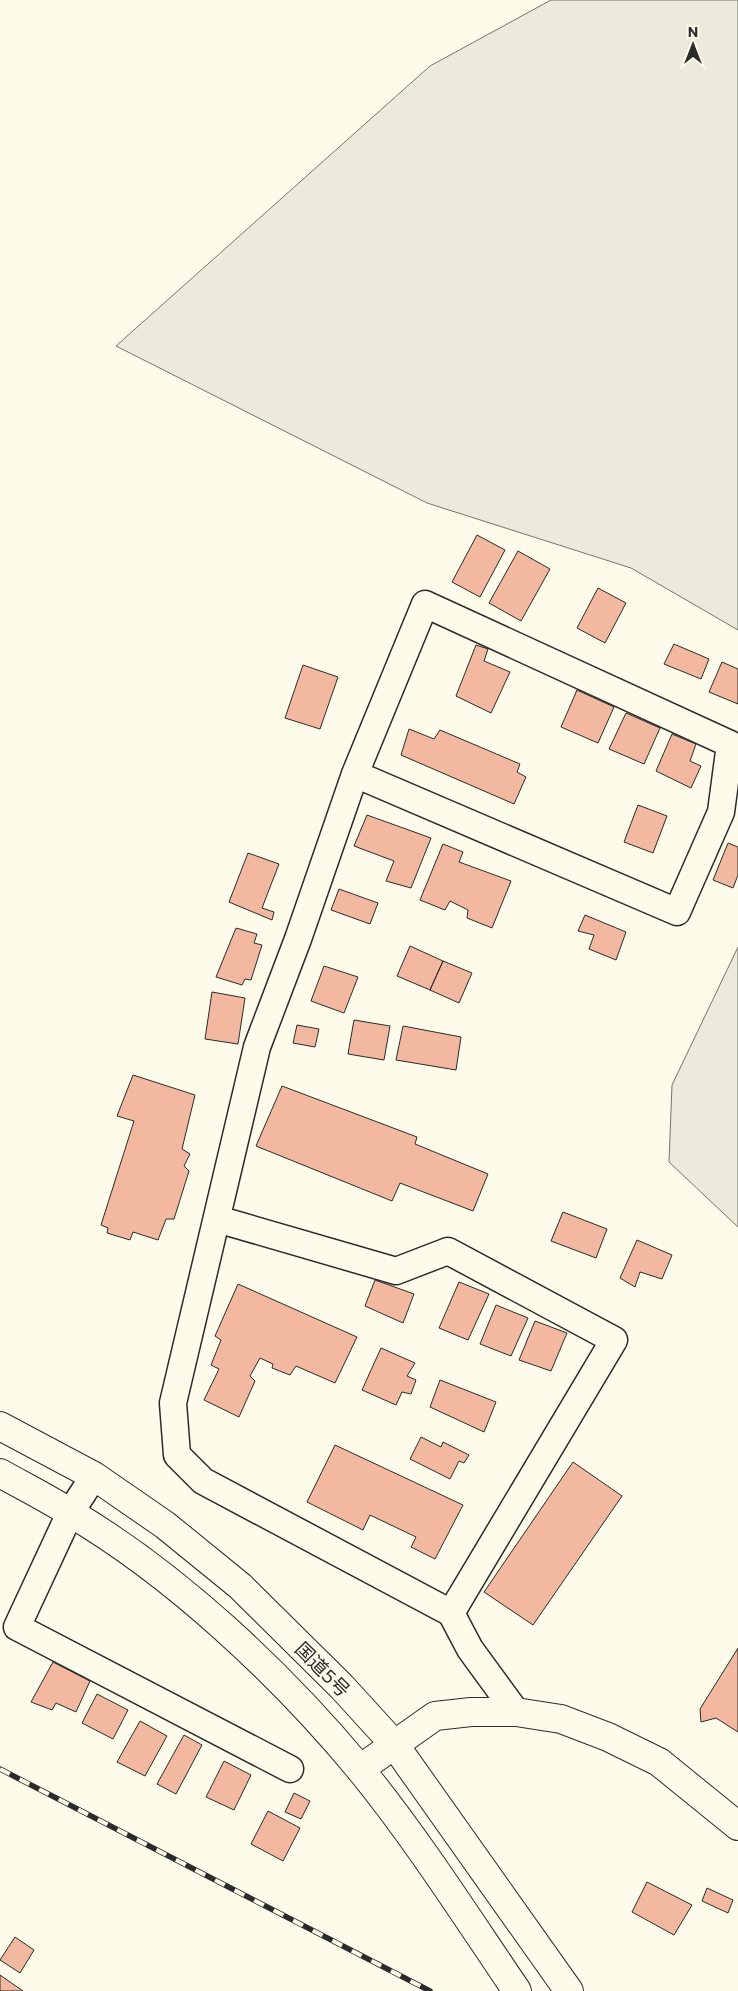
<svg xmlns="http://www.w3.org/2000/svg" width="738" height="1991" font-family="Commissioner,'Noto Sans JP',sans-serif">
  <rect width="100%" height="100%" fill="#fdfbea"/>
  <path fill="#ecebdb" stroke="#74746e" d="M551 0H738V630L631 568 427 503 116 346 430 66Z
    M738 947V1227L669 1162 672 1085Z"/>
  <path fill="#f2b8a0" stroke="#2b2b2b" d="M477 535 505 550 480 597 452 582Z
    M518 551 550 569 521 621 489 603Z
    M598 588 626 603 605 643 577 628Z
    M674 644 709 659 701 679 664 664Z
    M476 645 488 649 484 661 510 672 491 713 456 696Z
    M722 662 738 669V704L709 692Z
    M303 665 338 677 320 729 285 718Z
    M577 690 614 707 598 743 561 727Z
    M626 713 660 728 644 764 609 749Z
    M409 729 434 739 440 730 520 764 517 772 526 777 514 804 401 755Z
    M672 734 696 744 690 761 701 766 691 788 656 771Z
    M638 805 667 816 653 853 624 842Z
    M367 815 431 838 411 888 386 881 394 861 354 846Z
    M728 843 738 847V875L733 888 713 880Z
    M443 844 463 852 459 862 511 881 492 928 467 918 468 910 450 901 445 910 420 900Z
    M248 853 279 864 262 908 274 912 272 920 229 902Z
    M339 889 378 903 370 924 331 910Z
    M585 915 626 932 616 960 589 949 594 935 578 931Z
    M236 928 257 934 254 943 262 945 251 980 245 979 242 985 216 977Z
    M410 946 443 961 430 990 397 976Z
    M443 961 472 973 459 1003 430 990Z
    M324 966 358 977 344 1013 311 1001Z
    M212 992 245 998 238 1044 205 1039Z
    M354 1020 390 1026 384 1060 348 1054Z
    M297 1025 319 1029 315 1047 293 1043Z
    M403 1026 461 1037 456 1070 396 1060Z
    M133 1075 195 1095 182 1149 190 1154 184 1166 189 1171 174 1219H166L158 1240 133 1232 130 1240 107 1233 108 1228 101 1225 134 1121 117 1116Z
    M282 1086 417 1137 415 1144 488 1174 473 1211 400 1183 392 1201 256 1146Z
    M563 1212 607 1229 596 1258 551 1241Z
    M637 1240 672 1255 662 1279 640 1272 635 1287 620 1278Z
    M375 1280 414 1294 403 1323 365 1306Z
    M459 1282 489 1294 468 1340 439 1328Z
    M238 1284 357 1337 335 1383 296 1366 290 1375 272 1368 273 1364 260 1358 250 1376 255 1381 239 1417 204 1400 219 1369 211 1365 221 1340 215 1336Z
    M496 1305 528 1318 511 1356 480 1344Z
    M535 1321 567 1333 551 1371 519 1360Z
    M381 1348 415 1363 407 1376 416 1380 411 1394 402 1392 396 1405 362 1390Z
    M440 1380 496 1402 484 1432 430 1407Z
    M421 1437 441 1447 443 1442 469 1455 464 1463 459 1461 450 1479 410 1459Z
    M335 1445 463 1505 435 1559 411 1547 416 1537 370 1515 363 1530 307 1502Z
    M573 1462 622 1496 533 1625 484 1592Z
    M738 1648V1732L716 1718 701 1722 700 1709Z
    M53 1662 90 1681 76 1712 56 1703 52 1710 31 1702Z
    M97 1694 128 1710 113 1739 82 1723Z
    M140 1721 167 1736 145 1776 117 1762Z
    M184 1735 202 1745 176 1794 157 1784Z
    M224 1761 251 1775 234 1810 206 1797Z
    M294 1793 310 1801 301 1819 285 1812Z
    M268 1811 300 1828 283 1861 251 1844Z
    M647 1882 692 1905 674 1935 632 1912Z
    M707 1888 733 1900 728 1913 702 1901Z
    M15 1937 34 1950 20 1973 0 1960Z
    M0 1975 23 1991H0Z"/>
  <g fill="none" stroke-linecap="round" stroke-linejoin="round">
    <g stroke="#2b2b2b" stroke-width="29">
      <path id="minor" d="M355 774 677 912 721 812 730 744 425 604 355 774 298 939 257 1047 173 1403 177 1455 203 1481 451 1613 470 1649 516 1712
        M217 1219 396 1271 448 1251 614 1340 451 1613
        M94 1476 70 1513 17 1627 290 1769"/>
    </g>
    <g stroke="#2b2b2b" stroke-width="30">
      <path id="tertiary" d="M360 1769 435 1716 471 1712H516L561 1719 608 1737 659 1762 738 1826"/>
    </g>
    <g stroke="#2b2b2b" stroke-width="30">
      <path id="trunk" d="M0 1426 94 1476 165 1525 240 1586 342 1687 394 1744 569 1991
        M0 1473C23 1486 47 1498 69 1512 176 1575 281 1674 360 1769 417 1839 466 1916 517 1991"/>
    </g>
    <use href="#minor" stroke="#fdfbea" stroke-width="26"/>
    <use href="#tertiary" stroke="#fdfbea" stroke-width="28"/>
    <use href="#trunk" stroke="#fdfbea" stroke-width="28"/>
    <g stroke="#2b2b2b" stroke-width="5.5">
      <path id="rail" d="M0 1769 430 1991"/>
    </g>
    <use href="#rail" stroke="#fdfbea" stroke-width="4" stroke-dasharray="11" stroke-linecap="butt"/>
  </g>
  <g text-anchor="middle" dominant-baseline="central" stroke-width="4" stroke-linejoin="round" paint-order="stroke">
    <g font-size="19" fill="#2b2b2b" stroke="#fdfbea">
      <text transform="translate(323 1669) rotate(45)">国道5号</text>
    </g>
  </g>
  <g transform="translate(693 45)" stroke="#fdfbea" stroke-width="4" paint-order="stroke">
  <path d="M0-4L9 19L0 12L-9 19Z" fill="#2b2b2b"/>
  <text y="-8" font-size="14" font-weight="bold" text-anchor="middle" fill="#2b2b2b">N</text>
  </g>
</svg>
